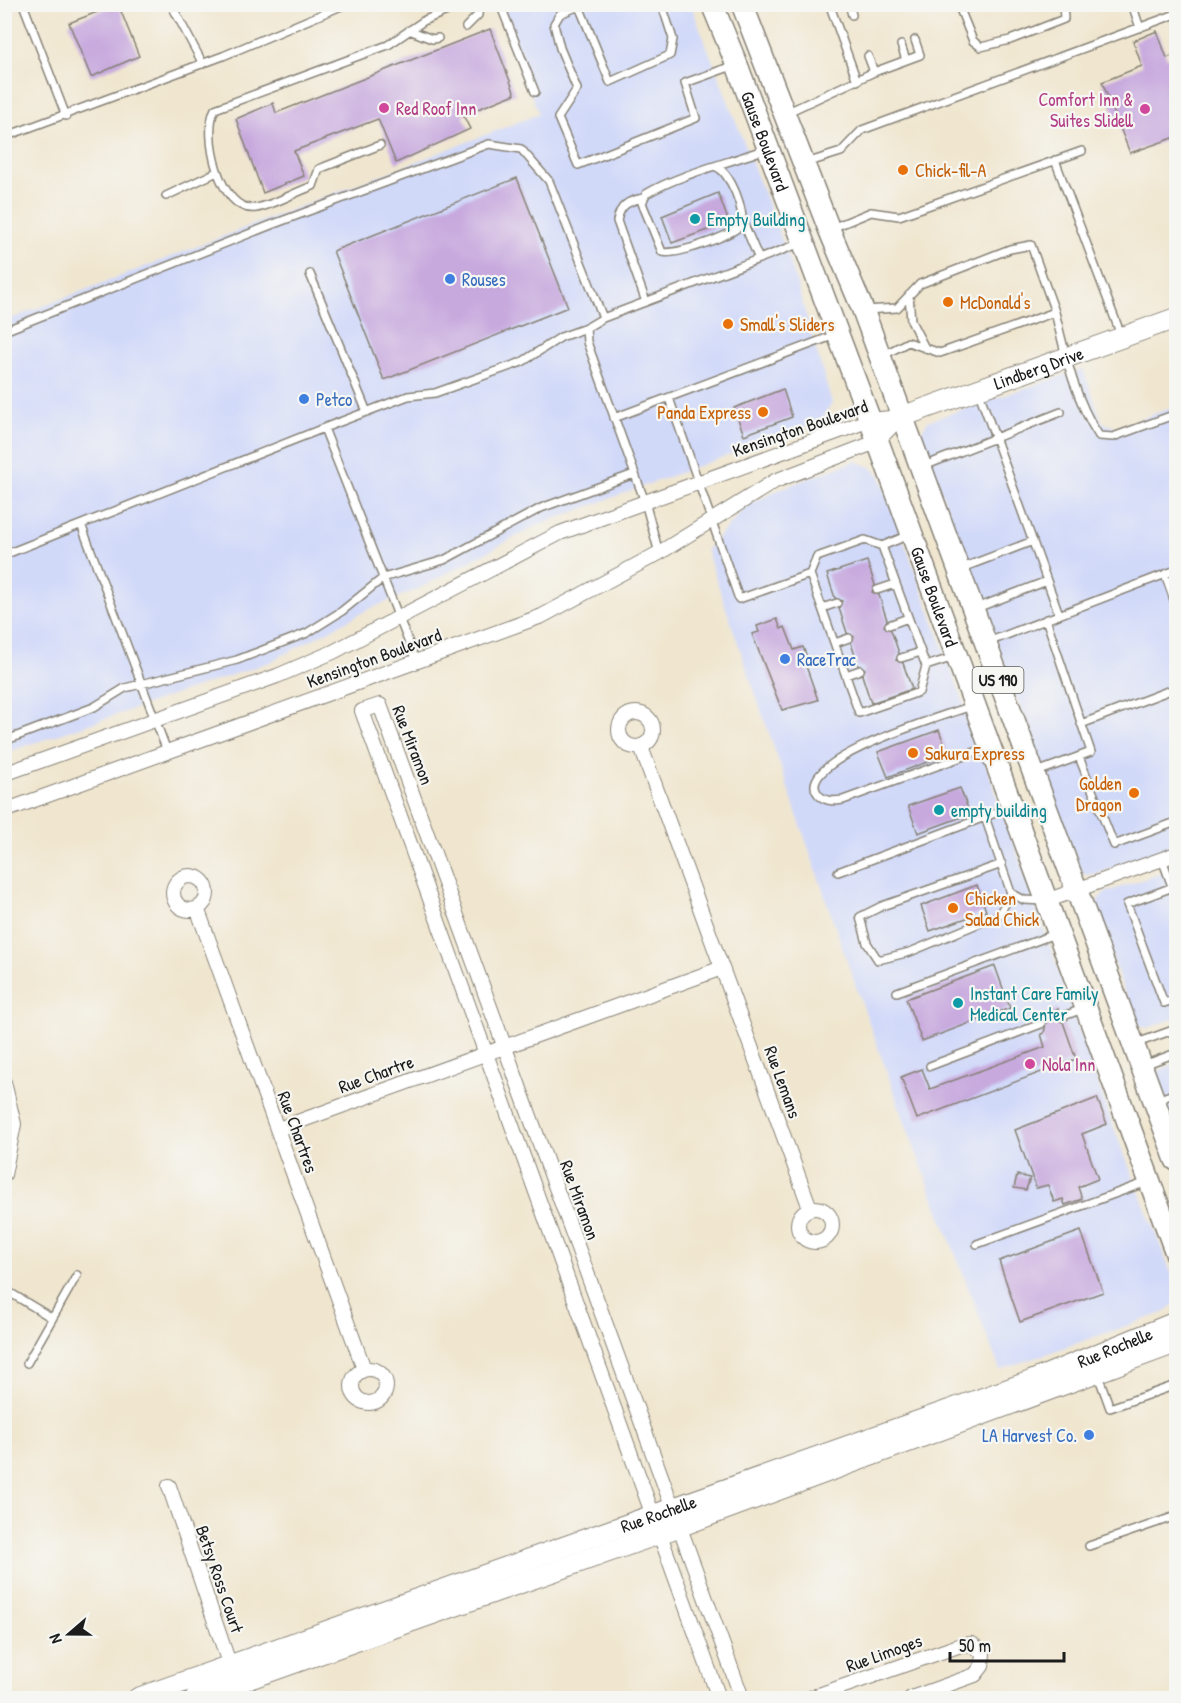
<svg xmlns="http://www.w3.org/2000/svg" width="1181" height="1703" font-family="'Patrick Hand',sans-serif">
  <rect width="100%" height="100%" fill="#f6f6f2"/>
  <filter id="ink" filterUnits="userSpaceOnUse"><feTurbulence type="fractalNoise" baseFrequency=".0167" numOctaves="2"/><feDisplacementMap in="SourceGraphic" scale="12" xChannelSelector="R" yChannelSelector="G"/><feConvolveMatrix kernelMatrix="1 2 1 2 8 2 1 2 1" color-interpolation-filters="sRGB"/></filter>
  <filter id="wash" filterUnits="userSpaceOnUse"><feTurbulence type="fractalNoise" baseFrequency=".008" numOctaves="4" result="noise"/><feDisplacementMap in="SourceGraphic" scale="24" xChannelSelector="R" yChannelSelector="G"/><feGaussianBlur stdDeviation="1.35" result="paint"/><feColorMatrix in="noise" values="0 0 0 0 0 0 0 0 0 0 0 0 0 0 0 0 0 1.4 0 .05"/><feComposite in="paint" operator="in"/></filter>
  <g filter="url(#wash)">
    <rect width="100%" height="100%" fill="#f0e6cf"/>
    <path fill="#d1d9f9" d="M511 4 691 5 790 261 832 403 821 421 538 525 416 590 369 609 270 662 5 753V321L539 114 498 9Z
      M1083 369 1102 422 1116 428 1176 406V844L1097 874 1085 875 1079 869 920 434 928 421Z
      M855 461 871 467 880 476 974 731 1112 1123 1176 1285V1302L1166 1312 1000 1370 907 1128 854 981 706 550 747 506 780 489Z
      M1176 868V1018L1147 1028 1138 1024 1132 1016 1097 910V901L1104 893Z
      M1176 1063V1134L1153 1073Z"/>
    <g id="blocks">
      <path fill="#c7a9de" d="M118 4 139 56 91 77 69 23Z
        M490 29 515 94 463 115 470 129 396 163 378 119 294 151 304 176 263 193 236 119 273 103 276 113Z
        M1157 31 1167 58 1176 54V137L1130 153 1102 82 1142 66 1133 41Z
        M517 178 568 307 384 380 333 251Z
        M718 193 729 222 672 243 662 216Z
        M783 389 792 417 744 435 734 408Z
        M867 561 875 585 872 592 879 595 887 620 884 626 891 630 899 653 896 660 903 663 912 689 871 703 862 675 865 669 858 665 851 643 854 637 847 633 839 608 842 601 835 598 827 574Z
        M777 619 781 629 785 627 794 650 803 647 810 665 806 666 818 700 782 710 752 634 759 632 757 626Z
        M939 730 948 754 888 777 878 752Z
        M960 788 970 814 918 833 908 806Z
        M977 885 986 911 930 931 921 906Z
        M995 966 1010 1008 922 1041 906 999Z
        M1058 1009 1056 1018 1063 1022 1076 1059 917 1119 901 1077 922 1069 930 1089 1045 1047 1041 1034 1044 1033 1046 1023 1038 1017Z
        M1097 1098 1107 1124 1082 1134 1098 1179 1078 1187 1082 1199 1065 1205 1063 1199 1054 1202 1048 1185 1036 1188 1015 1130Z
        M1017 1175 1030 1178 1026 1190 1014 1188Z
        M1081 1231 1103 1292 1020 1322 999 1261Z"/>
    </g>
  </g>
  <g filter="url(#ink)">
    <use href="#blocks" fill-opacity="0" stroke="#868176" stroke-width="1.5"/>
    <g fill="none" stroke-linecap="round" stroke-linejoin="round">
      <g stroke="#868176" stroke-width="10">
        <path id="lane" d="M23 4 66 116
          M171 4 203 64
          M500 4 535 92
          M670 4 663 8 673 39 670 55 610 82 579 6 560 14 554 24 560 48 577 89 558 118 578 165 696 118 685 83 735 65
          M772 4H833
          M849 4 852 15
          M958 4 973 41 981 47 1010 40 1064 19 1063 4
          M1132 4 1140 28
          M830 6 857 81
          M466 27 478 15 479 4
          M409 30 432 39 438 38
          M901 45 906 60
          M868 56 874 72
          M786 113 874 72 920 55 915 40
          M4 137 223 56 346 4
          M380 145 319 169 313 186C295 192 274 205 256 208 219 213 202 133 215 109L388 45 425 20 464 4
          M1055 160 1121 335
          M806 163 841 152 862 130 1176 14
          M716 167C730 171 746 212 741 225 731 236 675 256 662 252L642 203 646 194C680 174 728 163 766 149
          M166 196 217 172
          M643 198C628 201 620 205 617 221L646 302
          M743 222 759 259
          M832 228 871 212 899 216 1082 151
          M310 274 367 412
          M909 295 911 321 925 348
          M866 310 897 308 920 284 1010 249 1031 245 1055 312 940 353 908 342 882 356
          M1055 312C1065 354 1075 400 1099 436L1113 437 1176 414
          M4 331 271 225 489 144 521 149 549 181 603 318
          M978 390 1059 614
          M669 398 739 599 810 574 817 557 865 540 882 546 909 535
          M614 418 835 335
          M324 428 408 396 435 393 522 362 561 337 586 328
          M924 466 1061 412
          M82 527 167 751
          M882 546 926 666
          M659 553 645 502 587 342 586 328 603 318 801 243
          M4 555 324 428 416 661
          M962 568 1033 541
          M810 574 859 713 919 692 926 666 954 657
          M1165 574 1176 605
          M877 590 895 584
          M822 608 837 603
          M974 609 1047 581
          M889 625 908 618
          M988 642 1176 570
          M835 643 849 638
          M901 658 921 652
          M846 675 860 670
          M972 706C952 713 781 763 821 797 828 802 836 801 843 800L989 747
          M1081 724 1176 688
          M4 741 94 707 125 688 237 660 307 633 342 611 383 578 444 560 541 508 634 474
          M1079 757 1114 845 1176 822
          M1037 772 1091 752 1046 619
          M985 817 1010 807
          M1162 859 1176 897
          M1002 864 882 906 860 917 867 943 878 960 910 952 999 915 1011 893
          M838 872 985 817 1011 893 1024 900 1044 901
          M1173 887 1127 904 1164 1003 1176 999
          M897 992 1055 934
          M1061 1017 1085 1008
          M1137 1043 1176 1029
          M1144 1065 1176 1053
          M930 1066 1041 1024
          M1157 1100 1176 1093
          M977 1244 1147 1182
          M4 1289 52 1318
          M27 1363 77 1275
          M1098 1375 1110 1408 1176 1385
          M1089 1546 1176 1516"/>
      </g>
      <g stroke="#868176" stroke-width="16">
        <path id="street" d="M619 730a17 17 0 1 1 34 0a17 17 0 1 1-34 0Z
          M641 747 810 1208
          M4 774 277 676 333 652 560 533 870 420 901 417
          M4 811 542 616 659 553 775 481 876 442 901 417
          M173 893a17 17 0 1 1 34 0a17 17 0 1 1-34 0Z
          M1046 901 1176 854
          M197 908 364 1369
          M4 1082 14 1124 4 1175
          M278 1129 722 968
          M798 1225a17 17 0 1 1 34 0a17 17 0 1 1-34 0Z
          M352 1386a17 17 0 1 1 34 0a17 17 0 1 1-34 0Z
          M169 1486 232 1672
          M719 1698 362 711 380 705 742 1698
          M810 1698 961 1645 972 1644 983 1653 982 1666 975 1675 911 1698"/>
      </g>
      <g stroke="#868176" stroke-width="22">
        <g id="secondary">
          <path id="s1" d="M901 417 1176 318"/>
          <path id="s2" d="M138 1698 1031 1381 1176 1322"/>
          <path d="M195 1698 659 1534 1176 1343"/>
        </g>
      </g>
      <g stroke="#868176" stroke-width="24">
        <g id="primary">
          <path id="s3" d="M712 4 737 65 870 420 1176 1253"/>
          <path d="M742 4 829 229 863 310 1176 1160"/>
        </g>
      </g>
      <use href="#lane" stroke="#fff" stroke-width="7"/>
      <use href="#street" stroke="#fff" stroke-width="14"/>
      <use href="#secondary" stroke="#fff" stroke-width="20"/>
      <use href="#primary" stroke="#fff" stroke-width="21"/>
    </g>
  </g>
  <g fill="#d1479c" stroke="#f6f6f2" stroke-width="2">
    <circle cx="384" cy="108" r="6"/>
    <circle cx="1145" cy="109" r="6"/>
    <circle cx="1030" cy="1064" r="6"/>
  </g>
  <g fill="#e8710a" stroke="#f6f6f2" stroke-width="2">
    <circle cx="903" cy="170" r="6"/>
    <circle cx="948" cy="302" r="6"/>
    <circle cx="728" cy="324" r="6"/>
    <circle cx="763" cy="412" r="6"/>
    <circle cx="913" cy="753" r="6"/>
    <circle cx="1134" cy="793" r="6"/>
    <circle cx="953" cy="908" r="6"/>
  </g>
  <g fill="#0f9aa8" stroke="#f6f6f2" stroke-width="2">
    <circle cx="695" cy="219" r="6"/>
    <circle cx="939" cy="810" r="6"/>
    <circle cx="958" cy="1003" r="6"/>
  </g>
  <g fill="#3f7fe0" stroke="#f6f6f2" stroke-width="2">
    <circle cx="450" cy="279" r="6"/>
    <circle cx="304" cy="399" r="6"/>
    <circle cx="785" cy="659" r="6"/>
    <circle cx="1089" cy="1435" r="6"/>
  </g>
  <g text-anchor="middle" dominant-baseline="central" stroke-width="4.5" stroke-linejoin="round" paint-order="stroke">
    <rect fill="#f6f6f2" stroke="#5d5d5c" stroke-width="1.5" x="972.5" y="667" width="51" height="26" rx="4.5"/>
    <g font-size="16" font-weight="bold" fill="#1c1c1c">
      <text x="998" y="680">US 190</text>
    </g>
    <g font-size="18" fill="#b23c85" stroke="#f6f6f2" text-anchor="start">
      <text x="1133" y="99" text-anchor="end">Comfort Inn &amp;<tspan x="1133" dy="21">Suites Slidell</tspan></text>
      <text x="396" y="108">Red Roof Inn</text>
      <text x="1042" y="1064">Nola Inn</text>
    </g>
    <g font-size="18" fill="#1c1c1c" stroke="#f6f6f2">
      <text stroke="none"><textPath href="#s3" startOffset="147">Gause Boulevard</textPath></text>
      <text stroke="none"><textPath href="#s1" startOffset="146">Lindberg Drive</textPath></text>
      <text transform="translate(800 428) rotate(-19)">Kensington Boulevard</text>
      <text stroke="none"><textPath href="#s3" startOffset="633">Gause Boulevard</textPath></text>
      <text transform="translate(374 658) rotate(-20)">Kensington Boulevard</text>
      <text transform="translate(413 745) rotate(69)">Rue Miramon</text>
      <text transform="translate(376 1074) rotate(-20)">Rue Chartre</text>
      <text transform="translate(783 1082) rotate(70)">Rue Lemans</text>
      <text transform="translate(298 1132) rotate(70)">Rue Chartres</text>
      <text transform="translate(580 1200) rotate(70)">Rue Miramon</text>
      <text stroke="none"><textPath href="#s2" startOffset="1038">Rue Rochelle</textPath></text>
      <text stroke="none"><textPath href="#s2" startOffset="552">Rue Rochelle</textPath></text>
      <text transform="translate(220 1579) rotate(71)">Betsy Ross Court</text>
      <text transform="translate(884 1653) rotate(-20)">Rue Limoges</text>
    </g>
    <g font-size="18" fill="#c56008" stroke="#f6f6f2" text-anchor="start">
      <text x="915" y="170">Chick-fil-A</text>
      <text x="960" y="302">McDonald's</text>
      <text x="740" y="324">Small's Sliders</text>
      <text x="751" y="412" text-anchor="end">Panda Express</text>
      <text x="925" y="753">Sakura Express</text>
      <text x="1122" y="783" text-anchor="end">Golden<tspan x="1122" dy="21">Dragon</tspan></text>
      <text x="965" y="898">Chicken<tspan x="965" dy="21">Salad Chick</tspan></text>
    </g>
    <g font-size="18" fill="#0d838f" stroke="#f6f6f2" text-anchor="start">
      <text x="707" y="219">Empty Building</text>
      <text x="951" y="810">empty building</text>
      <text x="970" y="993">Instant Care Family<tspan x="970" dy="21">Medical Center</tspan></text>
    </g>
    <g font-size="18" fill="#366cbe" stroke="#f6f6f2" text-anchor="start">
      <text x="462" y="279">Rouses</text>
      <text x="316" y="399">Petco</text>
      <text x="797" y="659">RaceTrac</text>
      <text x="1077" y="1435" text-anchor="end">LA Harvest Co.</text>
    </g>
  </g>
  <rect width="1181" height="1703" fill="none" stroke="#f6f6f2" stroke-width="24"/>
  <g transform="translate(69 1634) rotate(250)" stroke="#f6f6f2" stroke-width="4.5" paint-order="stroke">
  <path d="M0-4.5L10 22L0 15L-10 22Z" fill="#1c1c1c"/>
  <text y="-9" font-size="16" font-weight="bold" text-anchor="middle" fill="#1c1c1c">N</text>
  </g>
  <path d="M950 1652v9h114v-9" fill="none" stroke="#1c1c1c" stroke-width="3"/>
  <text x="959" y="1652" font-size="18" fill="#1c1c1c" stroke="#f6f6f2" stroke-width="4.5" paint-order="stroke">50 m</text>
</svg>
